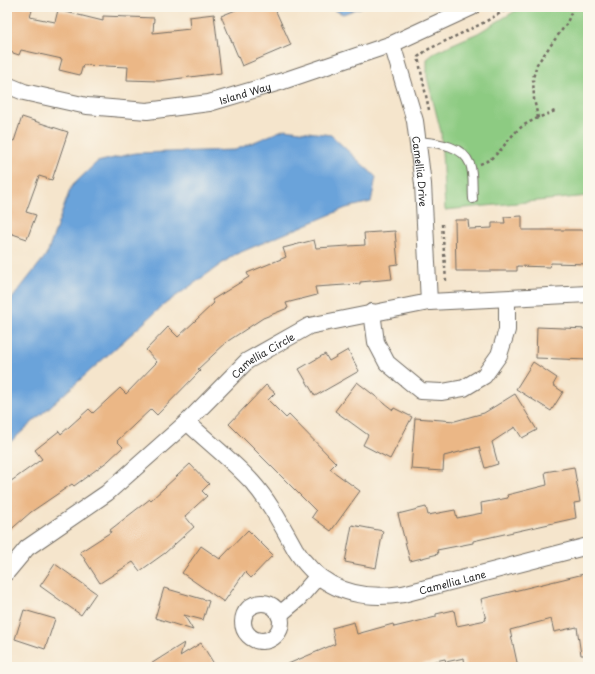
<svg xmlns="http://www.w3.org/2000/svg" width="595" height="674" font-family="'Playpen Sans',sans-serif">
  <rect width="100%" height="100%" fill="#fbf7ec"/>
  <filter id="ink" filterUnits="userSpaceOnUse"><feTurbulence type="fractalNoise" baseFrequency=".025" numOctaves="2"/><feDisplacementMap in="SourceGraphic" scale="8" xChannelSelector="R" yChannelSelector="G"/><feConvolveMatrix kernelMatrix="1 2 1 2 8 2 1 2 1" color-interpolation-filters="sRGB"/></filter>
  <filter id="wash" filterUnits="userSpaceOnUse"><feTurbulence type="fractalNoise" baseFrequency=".012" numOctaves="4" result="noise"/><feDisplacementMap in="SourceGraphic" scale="16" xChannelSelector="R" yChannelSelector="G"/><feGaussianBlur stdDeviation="0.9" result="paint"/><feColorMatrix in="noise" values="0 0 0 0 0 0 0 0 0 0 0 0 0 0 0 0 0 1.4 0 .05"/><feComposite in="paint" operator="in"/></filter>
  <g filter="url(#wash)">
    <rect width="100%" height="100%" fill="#f5e5cc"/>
    <path fill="#8dcb82" stroke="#5c7b56" d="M522 7H588V196L445 210 441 132 427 77V59L437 51 478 33Z"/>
    <path fill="#6ba3da" stroke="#4b6782" d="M328 7H362L343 14Z
      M285 129 331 135 376 177 371 202 346 208 234 255 165 304 7 445V305L47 254 71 187 97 162 135 153 235 150Z"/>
    <g id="blocks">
      <path fill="#ebb786" d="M7 7H33L30 17 55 22 58 10 103 21V16L154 18 153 33 190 29 189 17 214 14 221 73 159 81 127 80 128 67 83 65 80 75 59 70 62 59 21 50 19 55 7 51Z
        M243 7H274L291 45 242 66 221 16Z
        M22 117 68 132 52 180 39 176 26 212 36 215 27 239 7 232V139L14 141Z
        M522 216V230H586L588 264 551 263 550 267 517 266V271H456L455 220H468L469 229 492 228V223H505L504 217Z
        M395 231 398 264 390 265 392 279 360 282V284L315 287 317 295 286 303 288 308 263 318 228 341 198 369 200 371 157 415 151 409 117 441 123 447 108 461 74 486 72 484 31 512 7 533V484L42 459 35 450 59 431 61 434 89 409 93 413 120 388 126 394 157 362 146 350 168 327 178 337 214 303 212 300 249 277 247 273 286 257 283 248 314 240 316 248 365 245 364 233Z
        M537 327 588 329 587 360 536 358Z
        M348 350 359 371 315 396 299 369 325 354 329 361Z
        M533 362 557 378 553 385 563 392 551 411 516 389Z
        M357 382 393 410 394 408 412 417 390 459 363 445 368 435 335 411Z
        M266 385 275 393 268 400 286 418 289 415 336 463 330 469 360 491 331 531 312 517 316 511 229 424Z
        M515 394 537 430 522 438 515 427 492 442 498 464 485 468 479 447 444 456 443 471 411 469 415 418 455 421 484 413Z
        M190 464 209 484 202 491 207 496 185 516 194 527 165 553 140 571 133 562 100 583 80 552 111 532 110 530 150 499 151 500Z
        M574 467 580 502 574 503 576 518 473 541V543L437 550 438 554 410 561 398 514 426 507 428 515 455 510 457 518 482 513 481 503 508 498 507 495 547 485 545 472Z
        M352 525 383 531 376 568 345 562Z
        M248 530 273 555 251 578 245 572 224 602 182 573 201 546 220 559Z
        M55 564 96 593 81 615 40 586Z
        M588 573V655H581L577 627 554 632 551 619 510 630 518 667H465L464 658 446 662 445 659 408 667H281L335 644 332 628 354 622 357 634 393 624 394 627 436 617V614L454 610 457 626 486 620 481 599Z
        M164 588 209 601 203 620 184 615 193 630 155 618Z
        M24 610 55 619 45 649 15 639Z
        M184 643 180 656 201 643 216 667H146Z"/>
    </g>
  </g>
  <g filter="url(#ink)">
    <use href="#blocks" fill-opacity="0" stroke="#726c63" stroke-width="1"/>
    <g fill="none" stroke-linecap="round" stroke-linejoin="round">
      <g stroke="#726c63" stroke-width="10">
        <path id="service" d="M418 141C435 143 462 144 470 164 474 174 472 189 473 199"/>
      </g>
      <g stroke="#726c63" stroke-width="18">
        <g id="minor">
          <path id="s1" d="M392 44 415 121 423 184 429 302"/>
          <path id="s2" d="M7 85 24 92 87 106 147 111 209 103 283 81 392 44 472 7"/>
          <path d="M372 312 376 342 387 363 421 391 442 392 464 388 484 376 499 355 507 330V299"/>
          <path id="s3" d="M187 422C208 442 233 461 252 482 270 502 282 526 295 549 320 589 358 601 403 594L588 546"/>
          <path id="s4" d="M7 572 27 548 107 493 187 422 247 361 309 326 429 302 588 294"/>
          <circle cx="262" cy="622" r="19"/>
          <path d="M279 615 298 599 318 576"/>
        </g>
      </g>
      <path stroke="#726c63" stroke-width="2.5" stroke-dasharray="3 3" stroke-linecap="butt" d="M429 110 418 57 427 50 483 23 511 7
        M538 118 534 99 533 78 537 64 567 23 573 7
        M480 164C499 158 505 141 519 129 528 121 543 116 555 111
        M442 224 446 281"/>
      <use href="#service" stroke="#fff" stroke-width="8"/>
      <use href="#minor" stroke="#fff" stroke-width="16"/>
    </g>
  </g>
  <g text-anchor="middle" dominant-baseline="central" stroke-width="3" stroke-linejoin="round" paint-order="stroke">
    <g font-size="10" fill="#2b2b2b" stroke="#fbf7ec">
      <text stroke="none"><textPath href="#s2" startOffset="243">Island Way</textPath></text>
      <text stroke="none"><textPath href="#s1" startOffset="131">Camellia Drive</textPath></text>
      <text stroke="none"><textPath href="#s4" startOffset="337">Camellia Circle</textPath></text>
      <text stroke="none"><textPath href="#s3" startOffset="344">Camellia Lane</textPath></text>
    </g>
  </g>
  <rect width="595" height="674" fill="none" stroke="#fbf7ec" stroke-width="24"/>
</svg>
